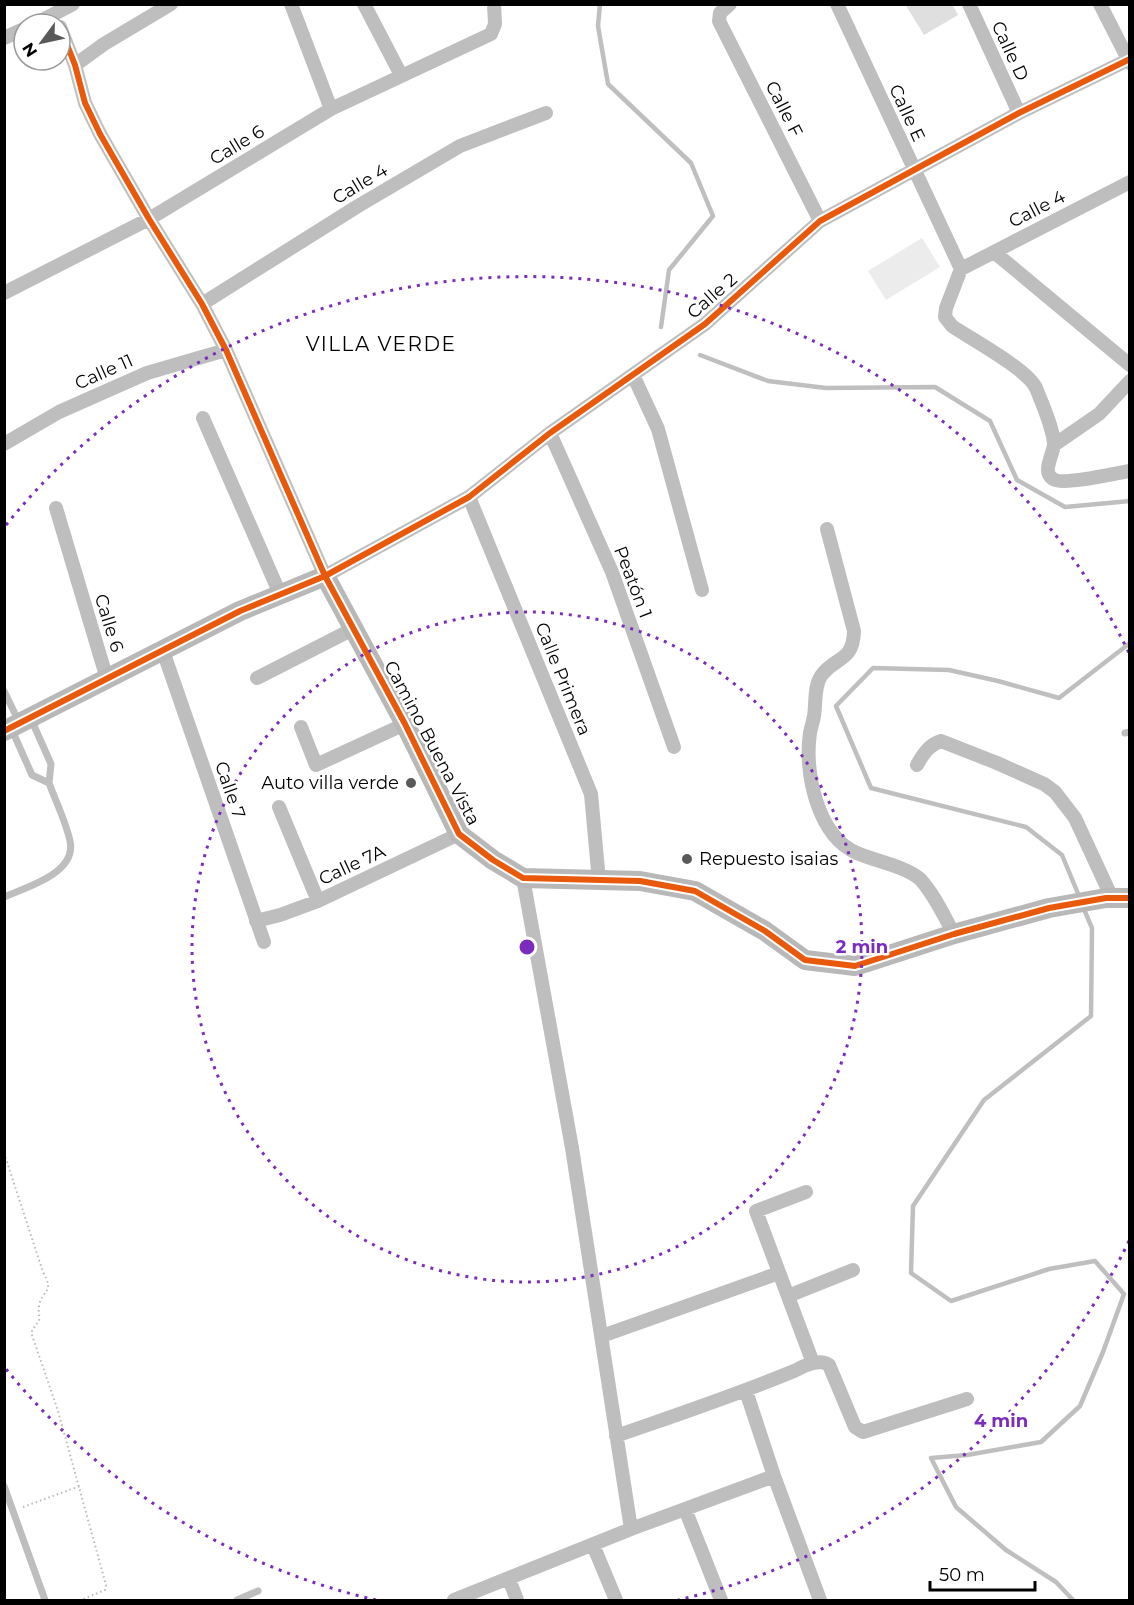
<svg xmlns="http://www.w3.org/2000/svg" width="1134" height="1605" font-family="Montserrat,sans-serif">
  <rect width="100%" height="100%" fill="#fff"/>
  <path fill="#ececec" d="M922 238 940 267 886 300 868 271Z"/>
  <g fill="none" stroke-linecap="round" stroke-linejoin="round">
    <path stroke="#bfbfbf" stroke-width="4.5" d="M600 4 598 26 608 84 691 163 713 216 669 270 661 327
      M700 355 768 381 826 388 935 387 990 421 1017 480 1065 507 1130 501
      M1079 896 1062 855 1026 827 871 788 836 706 873 668 949 670 998 681 1059 698 1130 643
      M1073 1600 1056 1582 1006 1550 956 1507 931 1458 967 1455 1041 1442 1080 1406 1103 1352 1124 1294 1095 1261 1049 1269 951 1301 911 1273 913 1206 984 1100 1091 1016 1092 928 1083 907"/>
  </g>
  <path fill="#dfdfdf" d="M905 4H952L958 15 924 35Z"/>
  <g fill="none" stroke-linecap="round" stroke-linejoin="round">
    <path stroke="#b9b9b9" stroke-width="2" stroke-dasharray="1.5 3" stroke-linecap="butt" d="M4 1153 43 1272C55 1294 42 1289 39 1306 38 1311 40 1316 39 1321L32 1330V1335L58 1411 106 1585 105 1590 81 1600
      M23 1507 80 1486"/>
    <path stroke="#bebebe" stroke-width="7" d="M4 691 19 722
      M12 730 32 775 49 783 51 764 31 719
      M1125 733 1130 732
      M4 897C27 887 77 873 70 841 66 822 56 802 49 783
      M4 1486 45 1600
      M237 1600 258 1591"/>
    <path stroke="#bebebe" stroke-width="14" d="M291 4 331 109
      M364 4 401 75
      M730 4 720 13 719 21 820 221
      M837 4 961 269
      M969 4 1019 113
      M1100 4 1130 63
      M35 24 73 4
      M60 27 75 65 85 103 100 134 149 219 202 304 226 350 325 576 469 497 550 433 705 324 820 221 1019 113 1130 59
      M4 38 24 29
      M75 65 104 44 171 4
      M994 252 1130 365
      M961 269 946 308 945 317 952 326C971 339 1027 369 1036 388 1042 403 1054 430 1054 445 1053 451 1050 458 1049 463 1047 470 1047 475 1053 479 1062 486 1116 473 1130 471
      M961 269 1130 182
      M4 293 149 219 331 109 491 34 495 24 494 4
      M202 304 358 206 460 146 546 113
      M633 375 658 429 702 590
      M203 418 280 594
      M550 433 612 572 674 747
      M4 444 59 412 147 373 226 350
      M1054 445 1099 414 1130 381
      M469 497 591 794 599 881
      M56 508 107 679
      M827 529 854 631C853 663 835 656 821 676 814 686 816 704 814 716 813 722 811 727 810 733 804 771 817 836 857 853 875 861 905 866 920 879 934 894 944 916 954 934
      M163 651 264 942
      M257 678 355 628
      M301 727 316 765 405 724
      M917 765C923 754 929 745 941 741L997 763 1044 784 1055 792 1075 818 1112 898
      M279 807 318 901
      M523 878 572 1148 631 1529
      M256 921 280 915 318 901 459 834
      M806 1192 756 1211 813 1363
      M788 1296 853 1270
      M602 1336 779 1273
      M746 1391 774 1476 820 1600
      M616 1436C676 1415 736 1395 794 1371 804 1366 819 1358 829 1365L855 1427 863 1432 967 1399
      M685 1509 721 1600
      M593 1545 616 1600
      M509 1579 517 1600
      M454 1600 631 1529 774 1476"/>
    <path stroke="#b8b8b8" stroke-width="20" d="M4 731 240 611 325 576 405 724 459 834 493 860 523 878 640 881 695 891 765 931 805 960 855 966 954 934 1049 908 1106 898H1130"/>
    <g stroke="#fff" stroke-width="10">
      <path id="cycleway" d="M60 27 75 65 85 103 100 134 149 219 202 304 226 350 325 576 405 724 459 834 493 860 523 878 640 881 695 891 765 931 805 960 855 966 954 934 1049 908 1106 898H1130
        M4 731 240 611 325 576 469 497 550 433 705 324 820 221 1019 113 1130 59"/>
    </g>
    <use href="#cycleway" stroke="#e8590c" stroke-width="6"/>
  </g>
  <g fill="none" stroke="#7b2cbf" stroke-width="3" stroke-dasharray="3 6">
    <circle cx="527" cy="947" r="335"/>
    <path d="M1129 1241A670 670 0 0 1 678 1600M376 1600A670 670 0 0 1 6 1369M6 525A670 670 0 0 1 1129 653"/>
  </g>
  <g fill="#595959" stroke="#fff" stroke-width="2">
    <circle cx="411" cy="783" r="6"/>
    <circle cx="687" cy="859" r="6"/>
  </g>
  <g text-anchor="middle" dominant-baseline="central" stroke-width="5" stroke-linejoin="round" paint-order="stroke">
    <g font-size="18" fill="#000" stroke="#fff">
      <text transform="translate(1010 51) rotate(65)">Calle D</text>
      <text transform="translate(784 109) rotate(63)">Calle F</text>
      <text transform="translate(907 113) rotate(65)">Calle E</text>
      <text transform="translate(237 145) rotate(-31)">Calle 6</text>
      <text transform="translate(360 184) rotate(-31)">Calle 4</text>
      <text transform="translate(1037 209) rotate(-27)">Calle 4</text>
      <text transform="translate(712 296) rotate(-41)">Calle 2</text>
      <text transform="translate(104 372) rotate(-24)">Calle 11</text>
      <text transform="translate(633 582) rotate(69)">Peatón 1</text>
      <text transform="translate(109 623) rotate(73)">Calle 6</text>
      <text transform="translate(563 679) rotate(68)">Calle Primera</text>
      <text transform="translate(432 743) rotate(62)">Camino Buena Vista</text>
      <text transform="translate(230 790) rotate(71)">Calle 7</text>
      <text transform="translate(352 865) rotate(-25)">Calle 7A</text>
    </g>
    <g font-size="18" fill="#000" stroke="#fff" text-anchor="end">
      <text x="399" y="783">Auto villa verde</text>
      <text x="699" y="859" text-anchor="start">Repuesto isaias</text>
    </g>
    <g font-size="20" letter-spacing="1.5" fill="#000" stroke="#fff">
      <text x="381" y="344">VILLA VERDE</text>
    </g>
  </g>
  <circle cx="527" cy="947" r="9" fill="#7b2cbf" stroke="#fff" stroke-width="3"/>
  <g font-size="18" text-anchor="middle" font-weight="bold" fill="#7b2cbf" stroke="#fff" stroke-width="5" stroke-linejoin="round" paint-order="stroke">
    <text x="862" y="953">2 min</text>
    <text x="1001" y="1427">4 min</text>
  </g>
  <rect width="1134" height="1605" fill="none" stroke="#000000" stroke-width="12"/>
  <g transform="translate(42 42) rotate(237)"><circle r="28" fill="#ffffff" stroke="#999999" stroke-width="1.5"/>
  <path d="M0-4.5L10 22L0 15L-10 22Z" fill="#595959"/>
  <text y="-9" font-size="16" font-weight="bold" text-anchor="middle" fill="#000000">N</text>
  </g>
  <path d="M930 1581v9h105v-9" fill="none" stroke="#000000" stroke-width="3"/>
  <text x="939" y="1581" font-size="18" fill="#000000" stroke="#ffffff" stroke-width="4.5" paint-order="stroke">50 m</text>
</svg>
